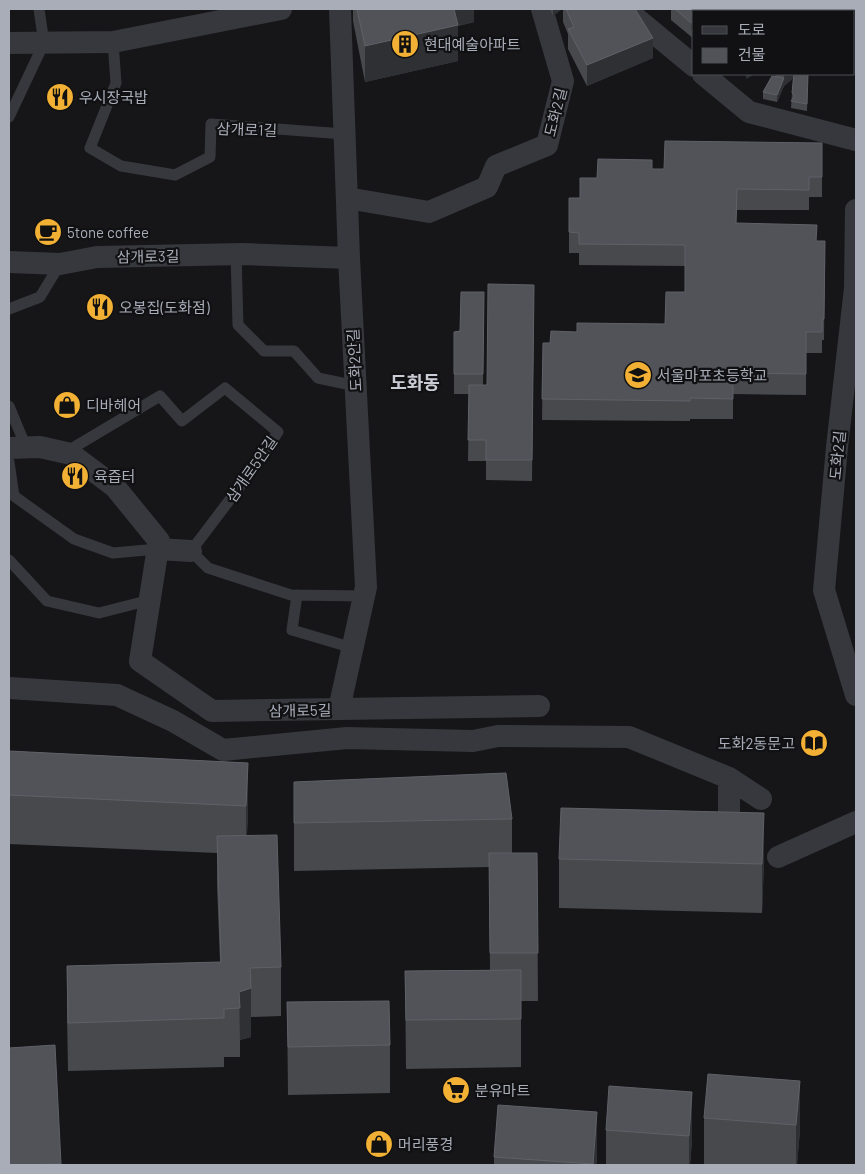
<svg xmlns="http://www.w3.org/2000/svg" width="865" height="1174" font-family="Barlow,'Noto Sans KR',sans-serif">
  <rect width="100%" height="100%" fill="#161618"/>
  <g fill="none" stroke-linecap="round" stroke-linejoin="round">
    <path stroke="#37383d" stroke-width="11" d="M113 42 116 83 90 148 121 166 175 175 210 157 211 124 344 134
      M9 117 44 43 39 9
      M236 254 238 325 264 351H294L318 378 356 386
      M9 309 40 297 60 264
      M9 406 26 447
      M66 452 160 396 182 421 225 388 278 432 247 477 191 551 208 568 291 595 364 596
      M9 462 14 496 74 539 113 553 158 549
      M9 560 47 601 99 613 150 600
      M297 595 292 630 353 648"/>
    <path stroke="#37383d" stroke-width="22" d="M625 9 694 66
      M9 43 113 42 281 9
      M703 74 749 112 856 140
      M347 198 429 212 487 187 496 166 547 145 563 81 542 9
      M856 210 855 288 837 447 824 590 856 695
      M9 262 60 264 97 257 243 254 349 258
      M9 448 40 447 71 454 115 487 159 541 140 661 212 711 539 706
      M158 549 191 551
      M9 688 117 695 173 721 223 750 347 738 473 741 498 736 629 737 729 778 761 799
      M339 709 366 587 349 258 340 9
      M729 778V823L748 826
      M778 857 856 822"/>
  </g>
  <path fill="#47494d" d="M353 9H474V22L458 26V61L365 82 353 21Z
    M550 9H562L553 16Z
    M563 9H635L653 58 587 86 568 49V34L563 22Z
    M671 9H719L694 11V39L671 20Z
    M836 9H855L852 11H839Z
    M774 74H808L807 111 791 108 793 78 784 86 777 102 763 99V92L777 77Z
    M822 143V197H809V210H737L736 223 817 241H825L824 340H822V353H806V395L733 394V419H690V421L542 420 543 343H550L577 332 665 324 685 292V266L579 265V253H569V198H580L597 178 652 169H664Z
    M534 285 532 481 486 480V461H468L469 394H454V332L460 331 484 292 483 385H487Z
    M9 751 248 763V811L247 835 281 967V1016L251 1017V1037L240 1040V1057H224V1067L68 1071 67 1014V966L220 962 217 885V853L9 844Z
    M512 819V853H537L538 1001H521V1067L406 1069 405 971 490 970 489 867 294 871V823Z
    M559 859 764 861 762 913 559 908Z
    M287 1002 390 1045V1093L288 1095Z
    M800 1081V1130L797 1165H704V1118Z
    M692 1092V1140L690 1165H606V1130Z
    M494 1157 597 1160 596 1165H494Z"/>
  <path fill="#2f3033" d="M449 9H474V22L458 26V61L365 82V46Z
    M553 9H562L553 16Z
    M707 9H719V10L718 11H704Z
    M844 9H855L852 11H844Z
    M694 21V32L691 30V23Z
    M653 38V58L587 86V65Z
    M746 74H755L746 79Z
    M784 74H794V78L784 86Z
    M784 78V86L777 102V95Z
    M248 763V811L246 854V806Z
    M764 813V861L762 913V864Z
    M251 988V1037L240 1040 239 992Z
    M800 1081V1130L797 1165H796V1125Z
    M692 1092V1140L690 1165H689V1136Z
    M597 1112V1160L596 1165H593Z"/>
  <path fill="#525359" stroke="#5f6168" d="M357 9H454L458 25 365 46Z
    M566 9H635L653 38 587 65 568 29 574 27Z
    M675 9H707L704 11H694V21L691 23Z
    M714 9H718L720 11H711Z
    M794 74H808L807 104 791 101 795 96 792 93Z
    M772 76 784 78 777 95 763 92Z
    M665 141 822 143V177H809V190L737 189 736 223 817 225 816 241H825L824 319 822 320V332H806V374L733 373V399L690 398V401L542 399 543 343H550L551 331 577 332V323L665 324 666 292H685V245L579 244V233L569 232V198H580V178H597L598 159 652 160V169H664Z
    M488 284 534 285 532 460H486V440H468L469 385H487Z
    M461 292H484L483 374H454V332L460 331Z
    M9 751 248 763 246 806 9 795Z
    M506 773 512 819 294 823V782Z
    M561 808 764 813 762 864 559 859Z
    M277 835 281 967 250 968 251 988 239 992 240 1008 224 1009V1018L68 1023 67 966 221 962 217 836Z
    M489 853H537L538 953H490Z
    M521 970V1019L406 1020 405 971Z
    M389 1001 390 1045 288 1047 287 1002Z
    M55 1045 61 1164 9 1165V1048Z
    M708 1074 800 1081 796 1125 704 1118Z
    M609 1086 692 1092 689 1136 606 1130Z
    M498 1105 597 1112 593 1164 494 1157Z"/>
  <defs>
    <g id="building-disc" transform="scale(1.4375)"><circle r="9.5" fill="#f2b134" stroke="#111113"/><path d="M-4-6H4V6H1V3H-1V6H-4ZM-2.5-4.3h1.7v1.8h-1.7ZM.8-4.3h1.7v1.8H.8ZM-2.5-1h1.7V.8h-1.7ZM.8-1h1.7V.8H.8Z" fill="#111"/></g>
    <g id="restaurant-disc" transform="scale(1.4375)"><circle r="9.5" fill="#f2b134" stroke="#111113"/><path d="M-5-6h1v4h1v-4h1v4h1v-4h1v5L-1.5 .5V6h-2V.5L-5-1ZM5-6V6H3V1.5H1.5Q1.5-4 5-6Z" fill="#111"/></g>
    <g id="cafe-disc" transform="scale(1.4375)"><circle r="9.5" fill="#f2b134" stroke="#111113"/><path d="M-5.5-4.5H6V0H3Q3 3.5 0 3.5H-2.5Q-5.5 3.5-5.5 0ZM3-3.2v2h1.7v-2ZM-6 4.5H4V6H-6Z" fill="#111"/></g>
    <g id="school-disc" transform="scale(1.4375)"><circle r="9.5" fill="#f2b134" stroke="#111113"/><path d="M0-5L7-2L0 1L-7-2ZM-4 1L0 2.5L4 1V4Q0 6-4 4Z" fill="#111"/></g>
    <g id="shop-disc" transform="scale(1.4375)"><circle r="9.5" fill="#f2b134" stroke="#111113"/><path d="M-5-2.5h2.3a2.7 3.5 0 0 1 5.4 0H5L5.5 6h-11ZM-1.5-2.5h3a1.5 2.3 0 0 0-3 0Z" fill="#111"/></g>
    <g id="library-disc" transform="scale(1.4375)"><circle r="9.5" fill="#f2b134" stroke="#111113"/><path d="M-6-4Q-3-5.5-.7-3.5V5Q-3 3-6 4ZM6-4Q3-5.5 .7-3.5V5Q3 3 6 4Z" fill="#111"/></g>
    <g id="supermarket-disc" transform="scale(1.4375)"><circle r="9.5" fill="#f2b134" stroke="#111113"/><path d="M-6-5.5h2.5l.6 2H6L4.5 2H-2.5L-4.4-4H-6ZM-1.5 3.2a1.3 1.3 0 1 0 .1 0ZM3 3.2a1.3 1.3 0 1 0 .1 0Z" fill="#111"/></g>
  </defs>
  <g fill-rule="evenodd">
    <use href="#building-disc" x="405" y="44"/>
    <use href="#restaurant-disc" x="60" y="97"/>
    <use href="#cafe-disc" x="48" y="232"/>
    <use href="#restaurant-disc" x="100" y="307"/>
    <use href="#school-disc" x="638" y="375"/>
    <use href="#shop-disc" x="67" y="405"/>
    <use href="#restaurant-disc" x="75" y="476"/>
    <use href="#library-disc" x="814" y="743"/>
    <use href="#supermarket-disc" x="456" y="1090"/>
    <use href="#shop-disc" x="379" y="1144"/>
  </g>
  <g text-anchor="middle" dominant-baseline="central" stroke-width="4.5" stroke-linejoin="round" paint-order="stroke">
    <g font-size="15" fill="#a8adb8" stroke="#111113" text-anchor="start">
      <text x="424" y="44">현대예술아파트</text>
      <text x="79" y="97">우시장국밥</text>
      <text x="67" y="232">5tone coffee</text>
      <text x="119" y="307">오봉집(도화점)</text>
      <text x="657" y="375">서울마포초등학교</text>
      <text x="86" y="405">디바헤어</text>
      <text x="94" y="476">육즙터</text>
      <text x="795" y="743" text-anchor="end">도화2동문고</text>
      <text x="475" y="1090">분유마트</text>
      <text x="398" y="1144">머리풍경</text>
    </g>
    <g font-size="15" fill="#a8adb8" stroke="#111113">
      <text transform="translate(555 112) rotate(-76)">도화2길</text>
      <text transform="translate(247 129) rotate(2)">삼개로1길</text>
      <text transform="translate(148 256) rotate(-1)">삼개로3길</text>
      <text transform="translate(354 360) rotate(-93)">도화2안길</text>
      <text transform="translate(837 455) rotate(-84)">도화2길</text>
      <text transform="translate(251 469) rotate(-55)">삼개로5안길</text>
      <text transform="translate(300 710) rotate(-1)">삼개로5길</text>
    </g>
    <g font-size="18" font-weight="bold" fill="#c9ccd4" stroke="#111113">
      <text x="415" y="382">도화동</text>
    </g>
  </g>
  <rect width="865" height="1174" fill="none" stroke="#a8adb8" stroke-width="20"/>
  <rect x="692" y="10" width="162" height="65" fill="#111113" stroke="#4d4f55"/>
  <rect x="702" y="26" width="25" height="8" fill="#37383d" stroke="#4d4f55"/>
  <text x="738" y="35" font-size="15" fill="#a8adb8">도로</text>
  <rect x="702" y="48" width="25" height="15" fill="#525359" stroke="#4d4f55"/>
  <text x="738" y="60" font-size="15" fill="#a8adb8">건물</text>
</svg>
